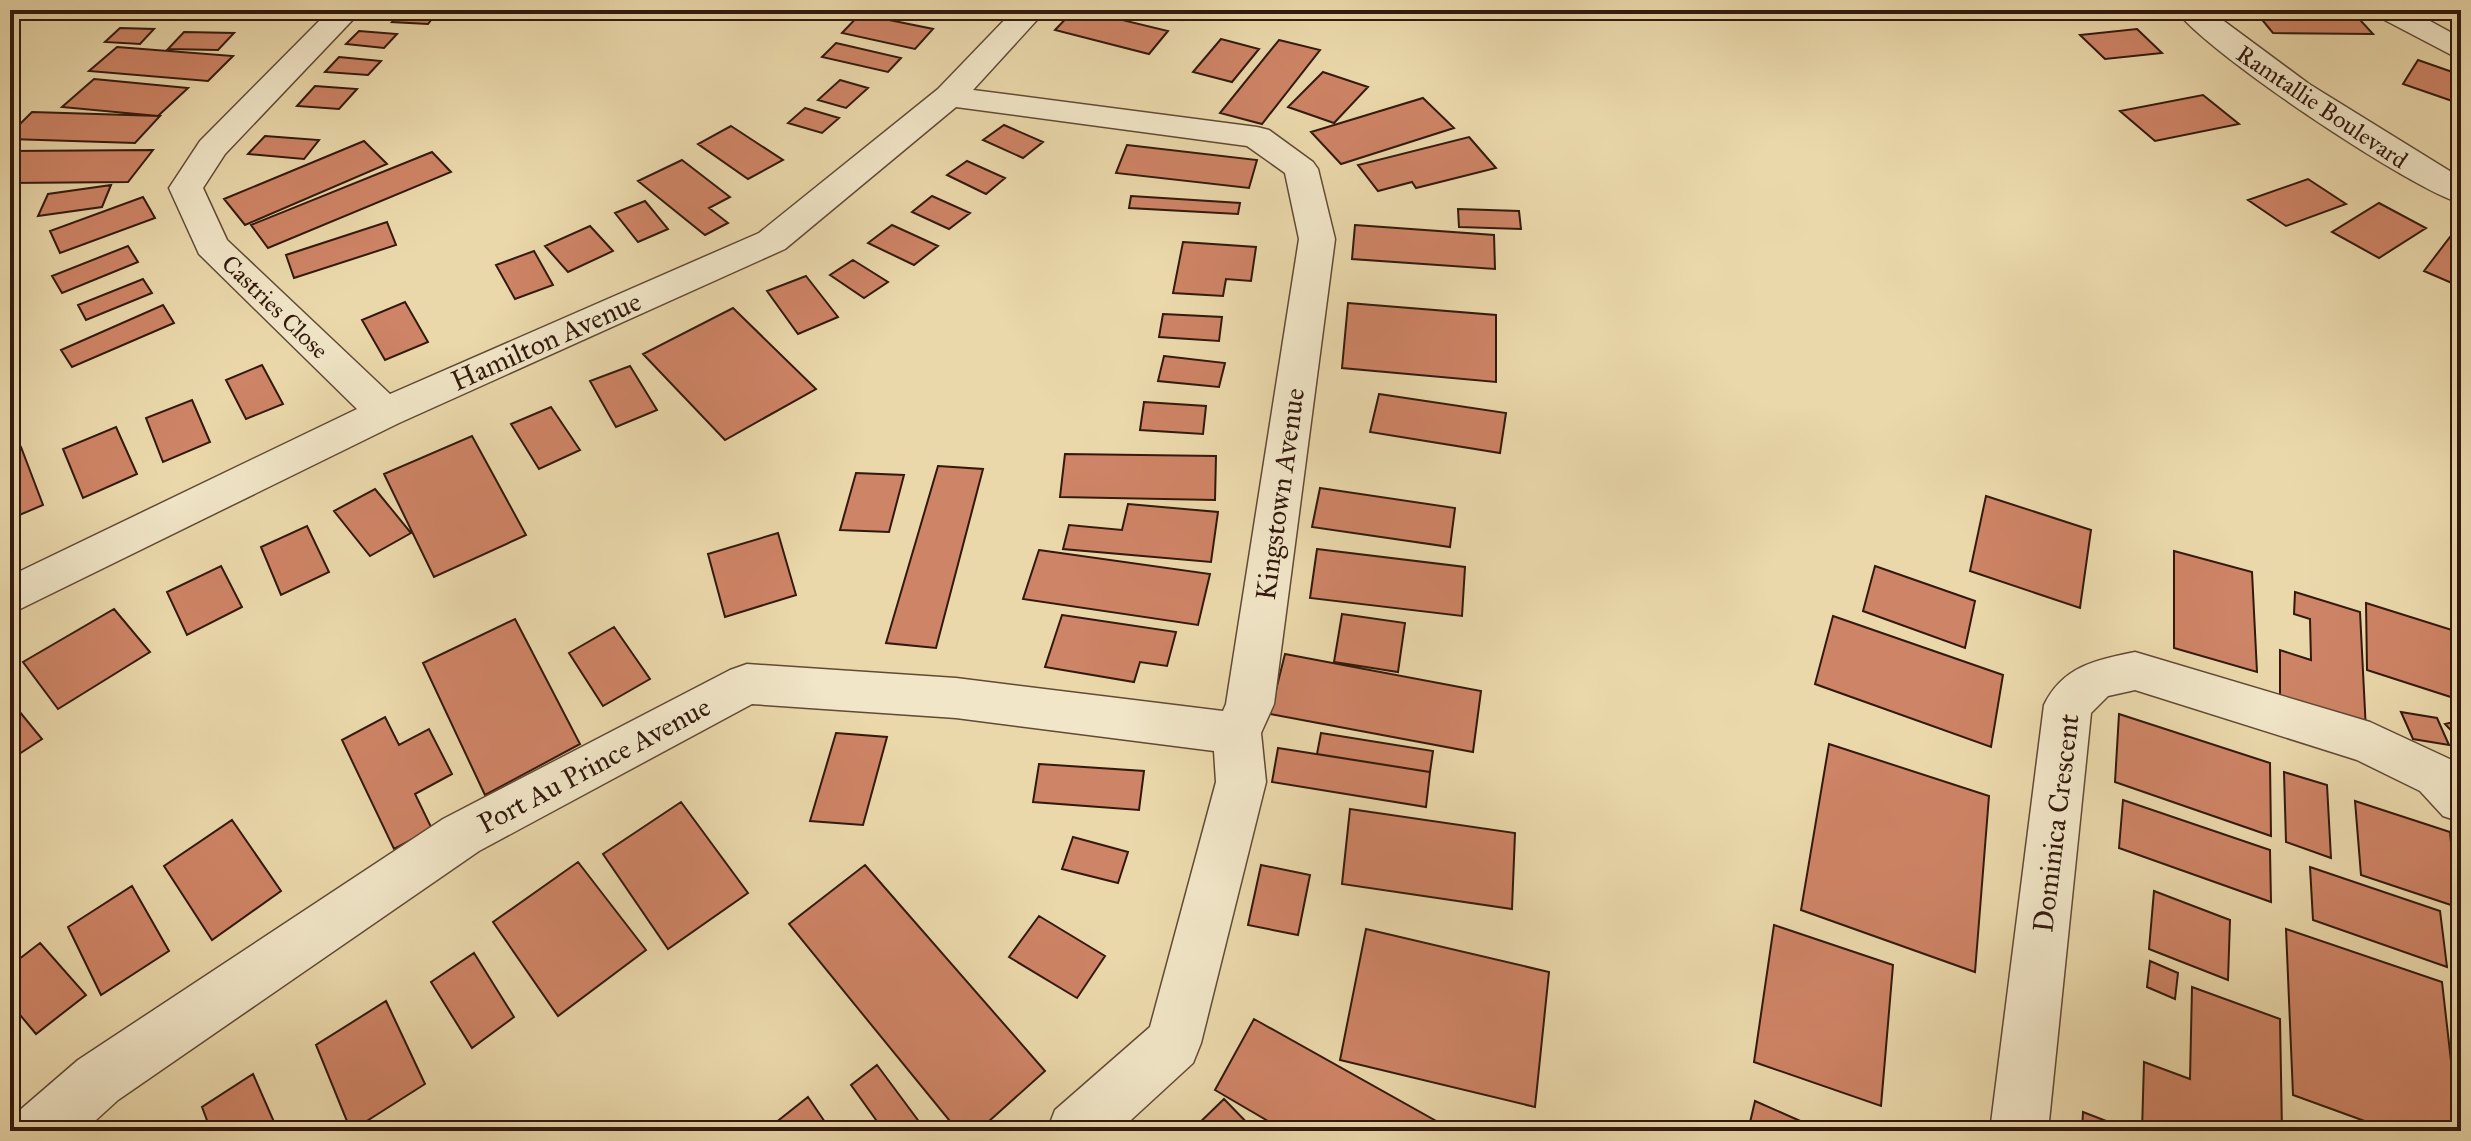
<svg xmlns="http://www.w3.org/2000/svg" width="2471" height="1141" font-family="'IM FELL Great Primer',serif">
  <rect width="100%" height="100%" fill="#ead8ab"/>
  <filter id="stains"><feTurbulence type="fractalNoise" baseFrequency=".0025" numOctaves="4"/><feColorMatrix values="0 0 0 0 .2 0 0 0 0 .09 0 0 0 0 .02 0 0 0 .5 -.17"/></filter>
  <radialGradient id="worn" r=".72"><stop offset=".6" stop-color="#630" stop-opacity="0"/><stop offset="1" stop-color="#630" stop-opacity=".3"/></radialGradient>
  <path fill="#ce8466" stroke="#33190d" stroke-width="2" d="M187 10H271L260 19 181 16Z
    M403 10H419L438 11 428 24 392 22Z
    M901 10H947L938 19Z
    M1074 10H1081L1168 31 1149 54 1055 30Z
    M1145 10H1190L1182 20Z
    M2025 10H2114L2120 18H2031Z
    M2254 10H2351L2373 34 2273 33Z
    M860 14 933 29 915 49 842 33Z
    M120 28 154 29 140 44 105 42Z
    M2137 29 2162 53 2105 59 2080 35Z
    M359 31 397 34 384 48 346 44Z
    M184 32 234 33 218 50 168 49Z
    M1221 39 1259 49 1232 82 1193 72Z
    M1279 40 1320 50 1262 124 1220 113Z
    M836 43 901 58 888 72 822 57Z
    M117 47 233 56 208 81 89 71Z
    M339 57 381 61 368 75 325 72Z
    M2418 60 2461 75V104L2403 84Z
    M1323 72 1368 87 1334 123 1288 107Z
    M94 79 188 88 158 116 62 107Z
    M840 80 868 88 846 108 818 100Z
    M315 86 357 89 339 109 297 106Z
    M2203 95 2239 124 2155 141 2120 111Z
    M1423 98 1454 128 1341 164 1311 132Z
    M805 108 839 118 822 133 788 123Z
    M32 112 160 116 135 143 10 139V134Z
    M1004 125 1043 142 1023 158 983 140Z
    M731 126 783 160 748 179 698 144Z
    M265 136 319 140 304 159 248 154Z
    M1469 137 1496 168 1416 188 1412 182 1378 191 1358 165Z
    M364 141 387 164 245 225 224 199Z
    M1127 145 1257 160 1249 188 1116 173Z
    M153 150 128 182 10 183V151Z
    M432 152 451 172 268 248 251 225Z
    M682 160 730 197 709 208 728 223 705 235 638 181Z
    M967 161 1005 178 986 194 947 175Z
    M2308 179 2346 204 2286 226 2248 200Z
    M111 185 102 207 38 216 48 194Z
    M932 196 970 213 949 229 912 212Z
    M1131 196 1240 203 1238 214 1129 208Z
    M143 197 155 218 60 253 50 231Z
    M645 201 668 229 638 242 615 213Z
    M2379 203 2426 228 2379 258 2332 232Z
    M1458 209 1519 211 1521 229 1459 227Z
    M387 222 396 245 294 278 286 255Z
    M892 225 938 246 914 265 868 243Z
    M1355 225 1494 235 1495 269 1352 259Z
    M590 226 613 251 568 272 545 246Z
    M2450 237 2461 242V287L2424 271Z
    M1183 242 1256 247 1251 281 1226 279 1223 296 1173 293Z
    M128 246 138 262 62 293 52 276Z
    M534 251 553 285 515 299 496 265Z
    M853 260 888 282 864 298 830 275Z
    M806 276 838 317 798 334 767 291Z
    M143 279 152 293 86 320 78 305Z
    M405 302 428 342 385 360 362 320Z
    M1348 303 1496 315V382L1342 368Z
    M163 305 174 323 72 367 61 350Z
    M733 308 816 389 725 440 643 354Z
    M1163 314 1222 317 1219 341 1159 337Z
    M1164 356 1225 363 1219 387 1158 381Z
    M262 365 283 404 246 419 226 380Z
    M630 366 657 410 616 427 590 381Z
    M1379 394 1506 413 1500 453 1370 432Z
    M192 400 210 442 163 462 146 418Z
    M1144 402 1206 406 1203 434 1140 430Z
    M551 407 580 450 539 469 511 424Z
    M116 427 137 474 83 498 63 449Z
    M472 436 526 535 434 577 384 474Z
    M21 447 43 505 10 519V451Z
    M1065 454 1216 456 1215 500 1060 497Z
    M938 466 983 469 936 648 886 643Z
    M856 473 904 475 889 532 840 530Z
    M1320 488 1455 508 1450 547 1312 527Z
    M375 489 411 533 370 556 334 511Z
    M1986 496 2091 530 2080 608 1970 571Z
    M1128 504 1218 512 1211 562 1063 549 1069 525 1122 530Z
    M307 526 329 572 281 595 261 547Z
    M778 533 796 595 725 617 708 554Z
    M1317 549 1465 567 1462 616 1310 598Z
    M1039 550 1210 574 1198 625 1023 599Z
    M2174 551 2252 572 2257 672 2174 648Z
    M221 566 242 607 187 635 167 592Z
    M1875 566 1975 601 1965 648 1863 611Z
    M2295 592 2360 612 2366 731 2280 704V650L2311 660 2310 619 2294 614Z
    M2366 603 2452 630 2457 699 2367 670Z
    M114 609 150 652 58 709 23 662Z
    M1342 614 1405 623 1398 672 1334 662Z
    M1062 615 1176 632 1167 666 1140 662 1134 682 1045 667Z
    M1833 616 2003 675 1991 747 1815 684Z
    M515 619 580 744 485 795 423 663Z
    M614 627 650 679 603 706 569 653Z
    M1285 654 1481 691 1473 752 1270 714Z
    M10 700 42 739 10 760Z
    M2401 712 2437 718 2449 745 2413 739Z
    M2119 714 2270 763 2271 836 2115 782Z
    M385 717 399 745 429 729 452 774 415 794 432 829 394 849 342 740Z
    M2461 720V741L2445 724Z
    M836 733 887 737 863 825 810 821Z
    M1321 733 1433 751 1430 772 1317 754Z
    M1829 744 1989 796 1975 972 1801 910Z
    M1278 748 1430 772 1426 807 1272 782Z
    M1039 764 1144 771 1139 810 1033 802Z
    M2284 772 2327 785 2331 858 2286 842Z
    M2123 800 2270 850 2271 902 2119 848Z
    M2355 801 2450 832 2457 907 2361 875Z
    M681 802 748 893 668 949 603 854Z
    M1350 809 1515 833 1512 909 1342 884Z
    M232 820 281 891 212 940 164 866Z
    M1073 837 1128 852 1118 883 1062 869Z
    M578 862 646 950 558 1016 493 922Z
    M865 865 1045 1071 978 1131H958L789 924Z
    M1261 865 1310 875 1298 935 1248 925Z
    M2310 867 2440 911 2447 967 2313 920Z
    M132 886 169 951 101 995 68 927Z
    M2154 891 2230 920 2228 980 2149 949Z
    M1039 916 1105 956 1077 998 1009 957Z
    M1774 925 1893 965 1881 1106 1754 1062Z
    M1366 929 1549 972 1535 1107 1340 1060Z
    M2286 929 2442 982 2459 1131H2392L2293 1095Z
    M40 943 86 995 36 1034 10 1003V966Z
    M474 953 514 1017 472 1048 431 982Z
    M2150 961 2178 973 2175 999 2147 987Z
    M2192 987 2280 1019 2282 1131H2142L2144 1062 2190 1079Z
    M386 1001 425 1084 351 1131 316 1045Z
    M1254 1019 1454 1131H1285L1215 1090Z
    M877 1065 926 1131H884L851 1085Z
    M253 1074 278 1131H211L202 1107Z
    M808 1097 831 1131H765Z
    M1224 1099 1255 1131H1191Z
    M1755 1101 1823 1131H1748Z
    M2083 1112 2132 1131H2082Z"/>
  <g fill="none" stroke-linecap="round" stroke-linejoin="round">
    <g stroke="#614934" stroke-width="3">
      <path id="street" d="M330 10H362L225 154 203 188 227 240 390 394 759 233 938 89 1014 10H1046L973 90 1257 127 1269 130 1313 162 1318 169 1335 239 1274 704 1261 733 1266 782 1201 1043 1193 1063 1119 1131H1047L1055 1110 1150 1027 1216 782 1214 751 956 718 752 704 479 851 118 1100 84 1131H12L20 1110 78 1060 443 819 730 670 747 664 956 678 1223 711 1226 704 1299 239 1285 173 1247 146 956 107 785 249 399 423 10 614V576L357 409 199 254 169 188 200 141Z
        M2176 10H2209L2309 84 2461 178V203C2412 190 2204 51 2176 10Z
        M2373 10H2410L2461 38V60L2377 16Z
        M2135 652 2370 722 2454 761 2461 767V822L2443 816 2420 791 2357 760 2135 690 2108 696 2091 713 2048 1131H1990L2044 705C2063 666 2096 660 2135 652Z"/>
    </g>
    <use href="#street" fill="#f1e6c8" fill-rule="evenodd"/>
  </g>
  <g text-anchor="middle" dominant-baseline="central" stroke-width="6" stroke-linejoin="round" paint-order="stroke">
    <g font-size="24" fill="#33190d" stroke="#f1e6c8">
      <text transform="translate(2322 107) rotate(34)">Ramtallie Boulevard</text>
      <text transform="translate(275 307) rotate(44)">Castries Close</text>
    </g>
    <g font-size="28" fill="#33190d" stroke="#f1e6c8">
      <text transform="translate(546 341) rotate(-24)">Hamilton Avenue</text>
      <text transform="translate(1280 494) rotate(-82)">Kingstown Avenue</text>
      <text transform="translate(594 765) rotate(-28)">Port Au Prince Avenue</text>
      <text transform="translate(2056 823) rotate(-83)">Dominica Crescent</text>
    </g>
  </g>
  <rect width="2471" height="1141" fill="none" stroke="#ead8ab" stroke-width="40"/>
  <rect x="12" y="12" width="2447" height="1117" fill="none" stroke="#33190d" stroke-width="4"/>
  <rect x="20" y="20" width="2431" height="1101" fill="none" stroke="#33190d" stroke-width="2"/>
  <rect width="100%" height="100%" filter="url(#stains)"/>
  <rect width="100%" height="100%" fill="url(#worn)"/>
</svg>
